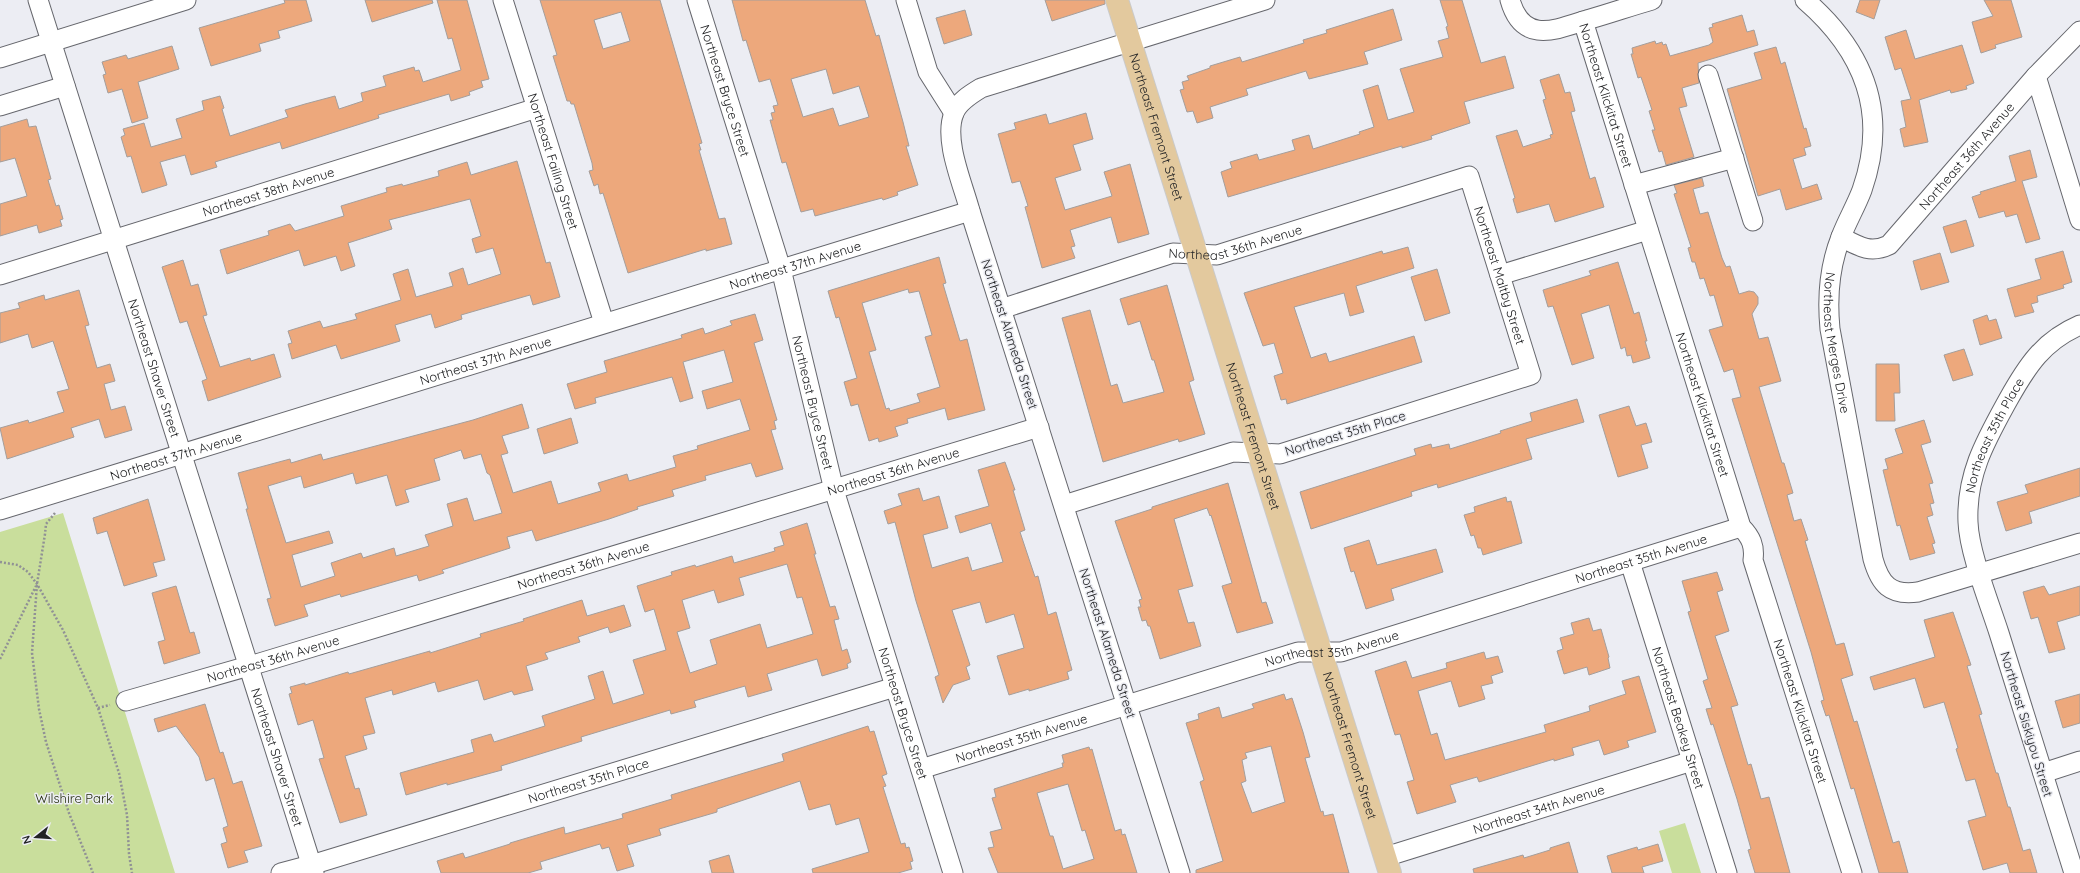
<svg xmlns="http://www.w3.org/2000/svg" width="2080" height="873" font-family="Quicksand,sans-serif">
  <rect width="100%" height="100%" fill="#ecedf3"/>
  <path fill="#c9de9c" d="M63 513 175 873H0V532Z
    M1685 823 1701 873H1672L1659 831Z"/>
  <path fill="#eda87c" stroke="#a49e9b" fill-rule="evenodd" d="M284 0H306L312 21 278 31 280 38 259 44 261 51 211 66 199 28 285 3Z
    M365 0H432L433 3 372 22Z
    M437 0H467L489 79 481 81 483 87 469 92 470 95 451 101 449 94 378 115 379 118 282 149 280 142 215 162 217 167 191 175 185 155 160 162 167 185 142 193 131 156 127 157 121 137 125 135 123 129 144 123 151 147 182 138 176 119 204 110 202 101 220 96 224 108 222 109 230 136 288 117 285 110 305 104 335 96 339 109 363 101 361 93 386 86 383 76 414 67 415 71 419 70 423 82 461 70 452 38 448 39Z
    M540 0H660L702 143 699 144 701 150H699L719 219 725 218 732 244 706 251V249L628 273 603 193 600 194 598 184 594 186 589 171 593 170 592 163 574 104H571L570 101H567L553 56 557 55ZM621 12 630 41 603 49 594 20Z
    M732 0H865L876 36 879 35 903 122 909 146H906L918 185 897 192 898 195 883 200 882 198 815 216 813 209 801 212 786 162 782 163 770 120H773L771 113 775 112 773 106 778 105 770 79 759 82 746 40 743 41ZM826 69 833 94 859 86 869 117 839 126 833 108 803 117 791 79Z
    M1045 0H1105V4L1052 21Z
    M1440 0H1462L1481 63 1505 56 1514 88 1464 102 1470 123 1431 136 1432 139 1402 148V146L1228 197 1221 172 1232 168 1230 162 1257 154 1259 160 1295 150 1292 140 1309 135 1313 149 1360 134 1359 132 1374 127 1363 90 1378 85 1388 120 1414 112 1400 69 1443 57 1438 41 1449 38 1446 27 1448 26Z
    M1860 0H1880L1874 19 1856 12Z
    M1984 0H2011L2022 37 1995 45 1996 48 1981 53 1972 22 1993 16Z
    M1393 9 1402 40 1364 52 1368 64 1309 79 1306 71 1246 89 1248 95 1210 107 1213 118 1197 123 1193 111 1187 112 1180 90 1184 89 1182 82 1189 80 1187 76 1210 68V66L1240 57 1242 62 1304 43 1303 40 1327 33 1326 30Z
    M965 10 972 35 944 44 936 18Z
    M1742 15 1747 32 1754 30 1758 45 1698 63 1699 83 1682 88 1687 106 1679 108 1694 157 1666 165 1662 151 1659 152 1652 130H1655L1649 111 1652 110 1641 77 1638 78 1631 54H1633L1632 48 1655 41 1656 44 1662 42 1663 45 1666 44 1670 56 1709 45 1713 42 1709 28 1713 27 1712 24Z
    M1906 30 1915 59 1962 45 1974 83 1966 86 1967 89 1951 93 1950 90 1919 100 1928 142 1904 147 1900 129 1906 127 1901 101 1911 99 1901 68 1895 70 1885 37Z
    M172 46 179 69 138 82 148 118 132 123 122 89 108 93 103 75 106 74 102 62 126 55 128 59Z
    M1776 47 1781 64 1785 62 1804 129 1806 128 1811 146 1804 148 1806 155 1793 159 1802 189 1817 184 1822 199 1786 210 1780 189 1758 196 1727 89 1762 79 1754 53Z
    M1559 74 1565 93 1570 92 1575 111 1571 112 1590 179 1595 177 1604 207 1555 222 1549 204 1517 213 1513 199 1515 198 1496 136 1517 130 1523 147 1551 138 1550 135 1553 134 1543 100 1546 99 1540 80Z
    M1086 113 1093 139 1073 145 1081 170 1055 178 1065 210 1112 196 1104 172 1130 164 1149 234 1118 243 1111 217 1070 230 1075 246 1071 247 1075 258 1042 268 1025 207 1028 206 1020 181 1012 183 998 134 1016 129 1014 123 1046 114 1049 124Z
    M27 119 29 127 36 126 51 179 48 180 56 206 59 205 63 219 60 220 62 226 39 233 37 225 0 236V204L27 196 15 158 0 162V127Z
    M2030 150 2037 177 2022 181 2040 239 2026 243 2017 214 2006 217 2004 211 1979 218 1972 197 1981 194 1980 192 2016 181 2009 156Z
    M517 161 546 263 550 262 560 297 533 305 530 295 461 315 462 319 435 328 431 314 395 325 400 341 341 359 336 345 292 359 288 344 292 343 288 331 320 321 323 328 357 319 355 314 401 300 393 274 408 269 416 297 453 286 449 273 463 268 468 285 501 274 493 248 476 253 472 239 481 236 470 199 389 220 392 229 348 243 355 266 341 271 336 256 304 266 299 250 227 274 220 250 266 236 269 235 268 231 290 224 295 231 344 216 341 206 387 192 386 188 402 184 403 186 439 176 438 171 467 162 471 175Z
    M1702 178 1704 186 1693 189 1700 214 1708 212 1722 258 1726 267 1730 266 1739 294 1749 291 1754 292 1758 297V304L1752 314 1759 339 1768 337 1781 381 1759 387 1782 463H1784L1793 493 1787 495 1794 521 1801 519 1808 540 1805 541 1836 645 1844 643 1853 675 1841 679 1854 722 1857 721 1893 843 1899 841 1908 873H1879L1854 788 1851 789 1829 715 1826 716 1821 701 1824 700 1811 652 1732 399 1741 397 1733 369 1724 372 1709 330 1723 326 1714 295 1710 296 1704 278 1700 279 1695 262H1692L1688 248 1691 247 1674 194 1677 193 1674 185Z
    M1966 220 1974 246 1951 253 1943 227Z
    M1408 247 1414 268 1356 286 1364 312 1350 316 1344 293 1294 307 1311 358 1326 353 1329 362 1414 336 1422 362 1287 404 1286 399 1281 400 1274 376 1283 373 1274 343 1263 346 1244 293 1382 251 1383 254Z
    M2063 251 2072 282 2063 285 2064 288 2037 296 2038 302 2031 304 2034 312 2015 317 2007 289 2041 279 2035 259Z
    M1940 253 1949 282 1921 290 1913 261Z
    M939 257 946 283 943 284 960 341 967 339 985 410 948 420 945 408 907 419 908 423 895 427 898 436 879 442 878 438 869 441 858 404 851 406 844 382 857 378 839 317 836 318 828 291ZM908 289 909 293 919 291 932 335 925 337 940 387 917 394 920 402 890 411 889 408 886 409 869 352 876 350 862 303Z
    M183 260 191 286 198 284 207 315 203 316 220 367 250 358 251 361 274 354 281 377 208 401 202 381 207 379 187 321 180 323 162 267Z
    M1618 262 1634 314 1639 312 1647 341H1645L1650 358 1633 363 1631 355 1627 356 1625 347 1621 349 1609 305 1581 314 1594 358 1572 365 1553 306 1548 307 1543 290 1591 275 1589 271Z
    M1437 269 1450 313 1425 321 1411 277Z
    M1167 285 1194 380 1189 382 1205 434 1179 442 1178 439 1103 462 1062 318 1090 310 1111 386 1117 384 1123 403 1164 392 1154 360H1152L1140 321 1128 325 1120 299Z
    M79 290 89 325 85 326 97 368 110 364 115 381 104 384 111 410 125 406 132 430 105 438 99 419 71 428 74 437 7 459 0 428 28 420 29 423 64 412 57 392 69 389 53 341 32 348 28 334 0 343V313L20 308 18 303 44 295 45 300Z
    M755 314 763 340 754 343 777 420 774 421 776 429 771 430 783 469 756 477 751 463 705 476 706 480 672 490 674 496 637 507 638 509 609 519 536 541 532 530 507 537 510 548 442 570 444 573 419 581 417 575 341 597 340 594 304 605 308 616 275 626 267 599 271 598 246 509H248L238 473 290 459 291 463 321 454 323 460 473 420 522 404 529 428 502 436 508 453 501 455 513 493 551 481 558 504 601 491 598 483 627 474 629 481 676 467 673 456 698 449 697 446 750 430 740 399 707 409 702 391 733 382 724 350 683 362 693 398 680 402 672 377 595 398 596 403 575 409 567 384 607 372 604 361 682 338 681 335 703 328 705 334 732 325 730 321ZM461 450 464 459 481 454 487 473 490 475 502 513 474 521 467 498 447 504 453 526 425 535 429 546 396 556 394 548 363 558 361 553 331 563 335 576 301 587 292 555 333 543 329 531 286 543 268 486 301 476 304 488 353 473 356 484 387 475 396 506 409 502 405 490 440 480 434 459Z
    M1987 315 1989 321 1996 319 2002 338 1980 345 1973 320Z
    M1964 349 1973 375 1953 381 1944 355Z
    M1876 364H1899L1900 393H1894L1895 421H1876Z
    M1577 399 1584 422 1526 439 1532 459 1438 488 1437 484 1411 492 1412 496 1311 529 1300 492 1416 455 1414 449 1431 444 1432 448 1449 444 1450 449 1501 433 1500 431 1532 421 1530 413Z
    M1629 406 1636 426 1646 423 1652 442 1641 445 1648 468 1618 477 1599 415Z
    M571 418 578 443 544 454 537 429Z
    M1924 420 1931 442 1921 445 1933 483 1929 484 1934 503 1930 504 1933 515 1927 517 1935 543 1932 544 1935 553 1910 560 1900 525 1897 526 1883 470 1888 469 1885 459 1903 453 1895 429Z
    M1005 462 1015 490H1013L1025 530 1020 532 1035 577 1038 576 1048 615 1056 612 1072 670 1067 672 1069 679 1029 691V689L1009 695 997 656 1024 648 1014 614 986 623 980 602 952 610 970 665 966 667 970 679 953 685 943 703 935 677 939 675 916 601 895 522 888 524 884 511 902 505 898 494 919 488 923 501 939 496 948 528 923 535 932 568 968 557 972 571 1003 562 991 523 960 533 955 516 989 506 978 470Z
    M2080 468V496L2029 512 2032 523 2006 531 1997 502 2028 493 2025 485Z
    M1228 483 1262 603 1266 602 1273 623 1237 633 1222 586 1232 583 1211 515 1210 516 1207 508 1174 519 1193 586 1178 590 1188 623 1194 622 1201 646 1160 659 1150 626H1148L1146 620 1142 621 1138 607H1141L1139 600 1142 599 1115 521 1152 509V507Z
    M1506 497 1507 502 1511 501 1522 543 1483 555 1481 548H1478L1474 535 1471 536 1464 515 1475 512 1474 507Z
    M148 499 165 560 153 563 157 576 124 586 107 531 97 534 93 518Z
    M807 523 816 554H814L830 607 835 606 839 619 834 620 842 651 847 649 851 662 847 664 848 668 822 676 817 659 767 674 772 690 748 697 745 686 694 701 696 707 671 714 670 710 581 737 582 741 501 766 502 770 447 785V783L406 795 400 773 474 752 471 740 491 734 494 742 545 726 542 716 595 699 588 676 603 671 613 704 644 694 633 660 666 650 654 609 645 612 637 586 672 575 671 572 695 565 696 567 732 556 734 563 775 551 774 548 784 545 780 532ZM787 564 797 598 802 597 813 634 767 648 760 624 710 640 717 664 690 673 677 632 690 628 682 600 714 590 718 603 744 595 739 578Z
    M1369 540 1377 565 1436 549 1443 572 1391 589 1394 600 1366 609 1354 571 1351 572 1344 548Z
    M1717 572 1723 590 1717 592 1729 631 1715 636 1738 705 1731 707 1748 765 1751 764 1761 799 1769 797 1790 873H1755L1748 850 1751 849 1737 799 1713 724 1711 725 1706 709 1712 708 1703 681 1708 679 1688 612 1691 611 1682 581Z
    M176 586 190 633 194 632 200 653 164 664 158 642 165 640 152 593Z
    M2044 586 2049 595 2080 586V615L2057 622 2065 649 2049 653 2038 617 2031 619 2023 592Z
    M582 600 587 616 624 605 631 626 610 633 608 627 578 637 580 642 545 653 548 659 526 666 533 690 514 695 512 691 484 700 478 680 438 692 435 682 393 695 392 690 365 698 375 733 363 736 367 749 345 756 355 789 359 788 367 815 340 823 319 759 324 758 313 720 298 725 289 694 292 693 290 687 305 683V685L348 672 349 674 430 651V653L481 637 480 634 524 621 523 619Z
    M1953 612 1971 665 1967 666 1982 714 1979 715 1996 773H1998L2008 807H2010L2023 851 2030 849 2037 873H2010L2007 863 1983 870 1968 821 1986 816 1975 779 1966 781 1956 749 1958 748 1944 702 1924 708 1915 678 1874 690 1870 677 1935 657 1924 620Z
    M1589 618 1593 631 1601 629 1609 657 1608 658 1610 668 1589 675 1587 667 1564 674 1557 651 1563 649 1560 638 1574 634 1571 623Z
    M1484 652 1486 659 1498 656 1503 672 1491 676 1493 683 1481 686 1485 699 1459 707 1451 681 1418 691 1431 735 1437 733 1445 760 1546 732 1544 725 1590 711 1589 706 1626 694 1622 681 1639 676 1656 732 1627 741 1629 747 1604 755 1599 740 1572 748 1574 755 1554 761V759L1479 782 1477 777 1450 785 1456 802 1417 814 1407 782 1414 780 1400 734 1395 735 1375 671 1406 661 1412 678 1447 668 1446 663Z
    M1284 694 1286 700 1292 698 1303 732 1310 757 1305 758 1321 812 1323 811 1324 816 1333 814 1349 873H1196V870L1223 861 1200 782 1204 780 1186 723 1199 719 1198 714 1219 707 1222 718 1254 708 1252 704ZM1271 746 1285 802 1252 813 1241 783 1246 781 1242 760 1247 758 1245 753Z
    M2080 694V723L2063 728 2055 701Z
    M205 704 220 753 223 752 233 784 242 781 262 846 244 851 248 862 228 868 221 844 227 842 223 828 228 826 214 778 206 781 199 757 176 726 158 732 154 719Z
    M868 726 870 732 874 731 887 774 882 776 886 786 883 787 901 844 905 843 906 848 909 847 913 861 910 862 912 869 898 873H813L812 869 869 852 859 818 836 825 830 804 809 810 800 781 717 809V812L659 829 661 835 627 845 634 866 617 871 609 847 602 849 600 844 540 862 542 869 528 873H441L437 861 463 853 465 858 510 844V843L564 827 565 834 623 818 622 814 672 799 671 795 784 761 782 754Z
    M1089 747 1090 750 1092 749 1115 831 1121 829 1122 835 1125 834 1137 873H998L988 848 994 847 990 832 1002 829 992 798 996 797 994 789 1063 767 1062 763H1064L1062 755ZM1068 784 1082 831 1085 830 1094 859 1063 869 1053 836H1050L1037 793Z
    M1569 842 1578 873H1474L1473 869 1523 855 1524 858 1550 850V848Z
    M1658 844 1663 861 1642 867 1644 873H1612L1607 856 1637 847 1638 850Z
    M729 855 734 873H712L709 861Z"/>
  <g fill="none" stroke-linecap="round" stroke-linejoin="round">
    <g stroke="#66676d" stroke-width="21">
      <g id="minor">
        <path id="s1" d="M38 0 314 873"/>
        <path id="s2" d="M503 0 604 323"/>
        <path id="s3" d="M697 0 781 269 834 490 953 873"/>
        <path d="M906 0 928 72 954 113"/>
        <path d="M1510 0C1523 46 1557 29 1590 19 1611 13 1631 6 1652 0"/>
        <path id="s4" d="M1805 0C1864 51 1889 113 1862 190 1856 206 1847 221 1841 237 1829 267 1827 298 1830 329L1873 559C1880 584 1890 596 1918 592L2080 543"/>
        <path id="s5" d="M1583 21 1741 527C1751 537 1755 546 1753 560L1852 873"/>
        <path d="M0 58 186 0"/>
        <path d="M1708 75 1753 221"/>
        <path d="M2036 76 2080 220"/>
        <path d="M0 106 65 86"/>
        <path d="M1634 185 1734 158"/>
        <path id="s6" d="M1841 237C1858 246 1870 254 1889 245L2036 76 2080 31"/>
        <path id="s7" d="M0 275 537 108"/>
        <path d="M1500 275 1648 230"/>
        <path id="s8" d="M1001 309 1173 253 1217 255 1469 176 1531 375 1280 454 1233 452 1064 505"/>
        <path id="s9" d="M0 510 970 211"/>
        <path id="s10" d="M1630 562 1727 873"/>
        <path id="s11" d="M126 701 263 662 1039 427"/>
        <path id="s12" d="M921 769 1298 652H1341L1741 527"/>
        <path d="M2043 773 2080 761"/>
        <path id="s13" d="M1385 857 1692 761"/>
        <path id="s14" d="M281 873 311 865 895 687"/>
        <path d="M1180 873 970 211C963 184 943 140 954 113 958 102 971 94 981 88L1265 0"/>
        <path id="s15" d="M2074 873C2049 793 2024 713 1999 633 1989 602 1969 552 1968 522 1966 474 1986 440 2008 400 2027 366 2043 341 2080 325"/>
      </g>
    </g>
    <g stroke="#cacaca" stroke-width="24">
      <g id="major">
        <path id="s16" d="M1117 0 1390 873"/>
      </g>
    </g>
    <path stroke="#909195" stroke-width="2.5" stroke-dasharray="2 2" stroke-linecap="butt" d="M55 513 46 524 45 534 37 584 32 653 39 709 46 742 69 813 93 873
      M0 562 18 565 28 572 37 584 63 630 98 708 119 773 127 815 129 854 132 873
      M0 659 36 586
      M98 708 110 705"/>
    <use href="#minor" stroke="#fff" stroke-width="19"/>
    <use href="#major" stroke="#e3c99e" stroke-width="22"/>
  </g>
  <g text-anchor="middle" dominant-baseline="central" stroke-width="3" stroke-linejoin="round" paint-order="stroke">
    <g font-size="13" fill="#212224" stroke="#ecedf3">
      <text stroke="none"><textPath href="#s3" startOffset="95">Northeast Bryce Street</textPath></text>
      <text stroke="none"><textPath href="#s5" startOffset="78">Northeast Klickitat Street</textPath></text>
      <text stroke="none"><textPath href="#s16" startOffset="133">Northeast Fremont Street</textPath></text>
      <text stroke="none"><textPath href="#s6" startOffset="169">Northeast 36th Avenue</textPath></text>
      <text stroke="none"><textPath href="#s2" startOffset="169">Northeast Failing Street</textPath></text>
      <text stroke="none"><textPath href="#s7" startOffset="281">Northeast 38th Avenue</textPath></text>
      <text stroke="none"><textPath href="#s8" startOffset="245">Northeast 36th Avenue</textPath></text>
      <text stroke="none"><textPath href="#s9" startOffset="832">Northeast 37th Avenue</textPath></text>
      <text stroke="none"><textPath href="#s8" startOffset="593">Northeast Maltby Street</textPath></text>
      <text transform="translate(1010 334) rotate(72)">Northeast Alameda Street</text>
      <text stroke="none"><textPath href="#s4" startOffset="372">Northeast Merges Drive</textPath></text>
      <text stroke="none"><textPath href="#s9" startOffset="508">Northeast 37th Avenue</textPath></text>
      <text stroke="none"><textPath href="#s1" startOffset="386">Northeast Shaver Street</textPath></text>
      <text stroke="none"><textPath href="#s3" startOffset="419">Northeast Bryce Street</textPath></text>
      <text stroke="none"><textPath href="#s5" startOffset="402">Northeast Klickitat Street</textPath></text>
      <text transform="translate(1345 433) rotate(-17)">Northeast 35th Place</text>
      <text stroke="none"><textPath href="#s16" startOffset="457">Northeast Fremont Street</textPath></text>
      <text stroke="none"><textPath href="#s15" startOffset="459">Northeast 35th Place</textPath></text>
      <text stroke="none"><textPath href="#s9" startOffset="184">Northeast 37th Avenue</textPath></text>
      <text stroke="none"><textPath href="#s11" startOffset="801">Northeast 36th Avenue</textPath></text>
      <text stroke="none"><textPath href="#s12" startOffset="752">Northeast 35th Avenue</textPath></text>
      <text stroke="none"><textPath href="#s11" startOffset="477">Northeast 36th Avenue</textPath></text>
      <text transform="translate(1108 643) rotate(72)">Northeast Alameda Street</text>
      <text stroke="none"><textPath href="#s12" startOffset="429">Northeast 35th Avenue</textPath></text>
      <text stroke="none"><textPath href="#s11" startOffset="153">Northeast 36th Avenue</textPath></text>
      <text stroke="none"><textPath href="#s5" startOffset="725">Northeast Klickitat Street</textPath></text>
      <text stroke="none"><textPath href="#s3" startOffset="743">Northeast Bryce Street</textPath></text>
      <text stroke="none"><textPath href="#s10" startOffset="163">Northeast Beakey Street</textPath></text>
      <text transform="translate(2027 724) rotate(73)">Northeast Siskiyou Street</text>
      <text stroke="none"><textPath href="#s12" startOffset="105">Northeast 35th Avenue</textPath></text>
      <text stroke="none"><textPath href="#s16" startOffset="781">Northeast Fremont Street</textPath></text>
      <text stroke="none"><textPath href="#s1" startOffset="794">Northeast Shaver Street</textPath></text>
      <text stroke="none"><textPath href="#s14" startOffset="321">Northeast 35th Place</textPath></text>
      <text stroke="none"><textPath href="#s13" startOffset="161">Northeast 34th Avenue</textPath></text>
    </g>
    <g font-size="13" fill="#252e0e" stroke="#ecedf3">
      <text x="74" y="798">Wilshire Park</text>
    </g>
  </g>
  <g transform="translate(36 837) rotate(253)" stroke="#ecedf3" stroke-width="3" paint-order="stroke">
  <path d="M0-3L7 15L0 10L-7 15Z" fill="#212224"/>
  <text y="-6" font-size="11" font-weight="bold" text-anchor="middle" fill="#212224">N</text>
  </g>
</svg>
